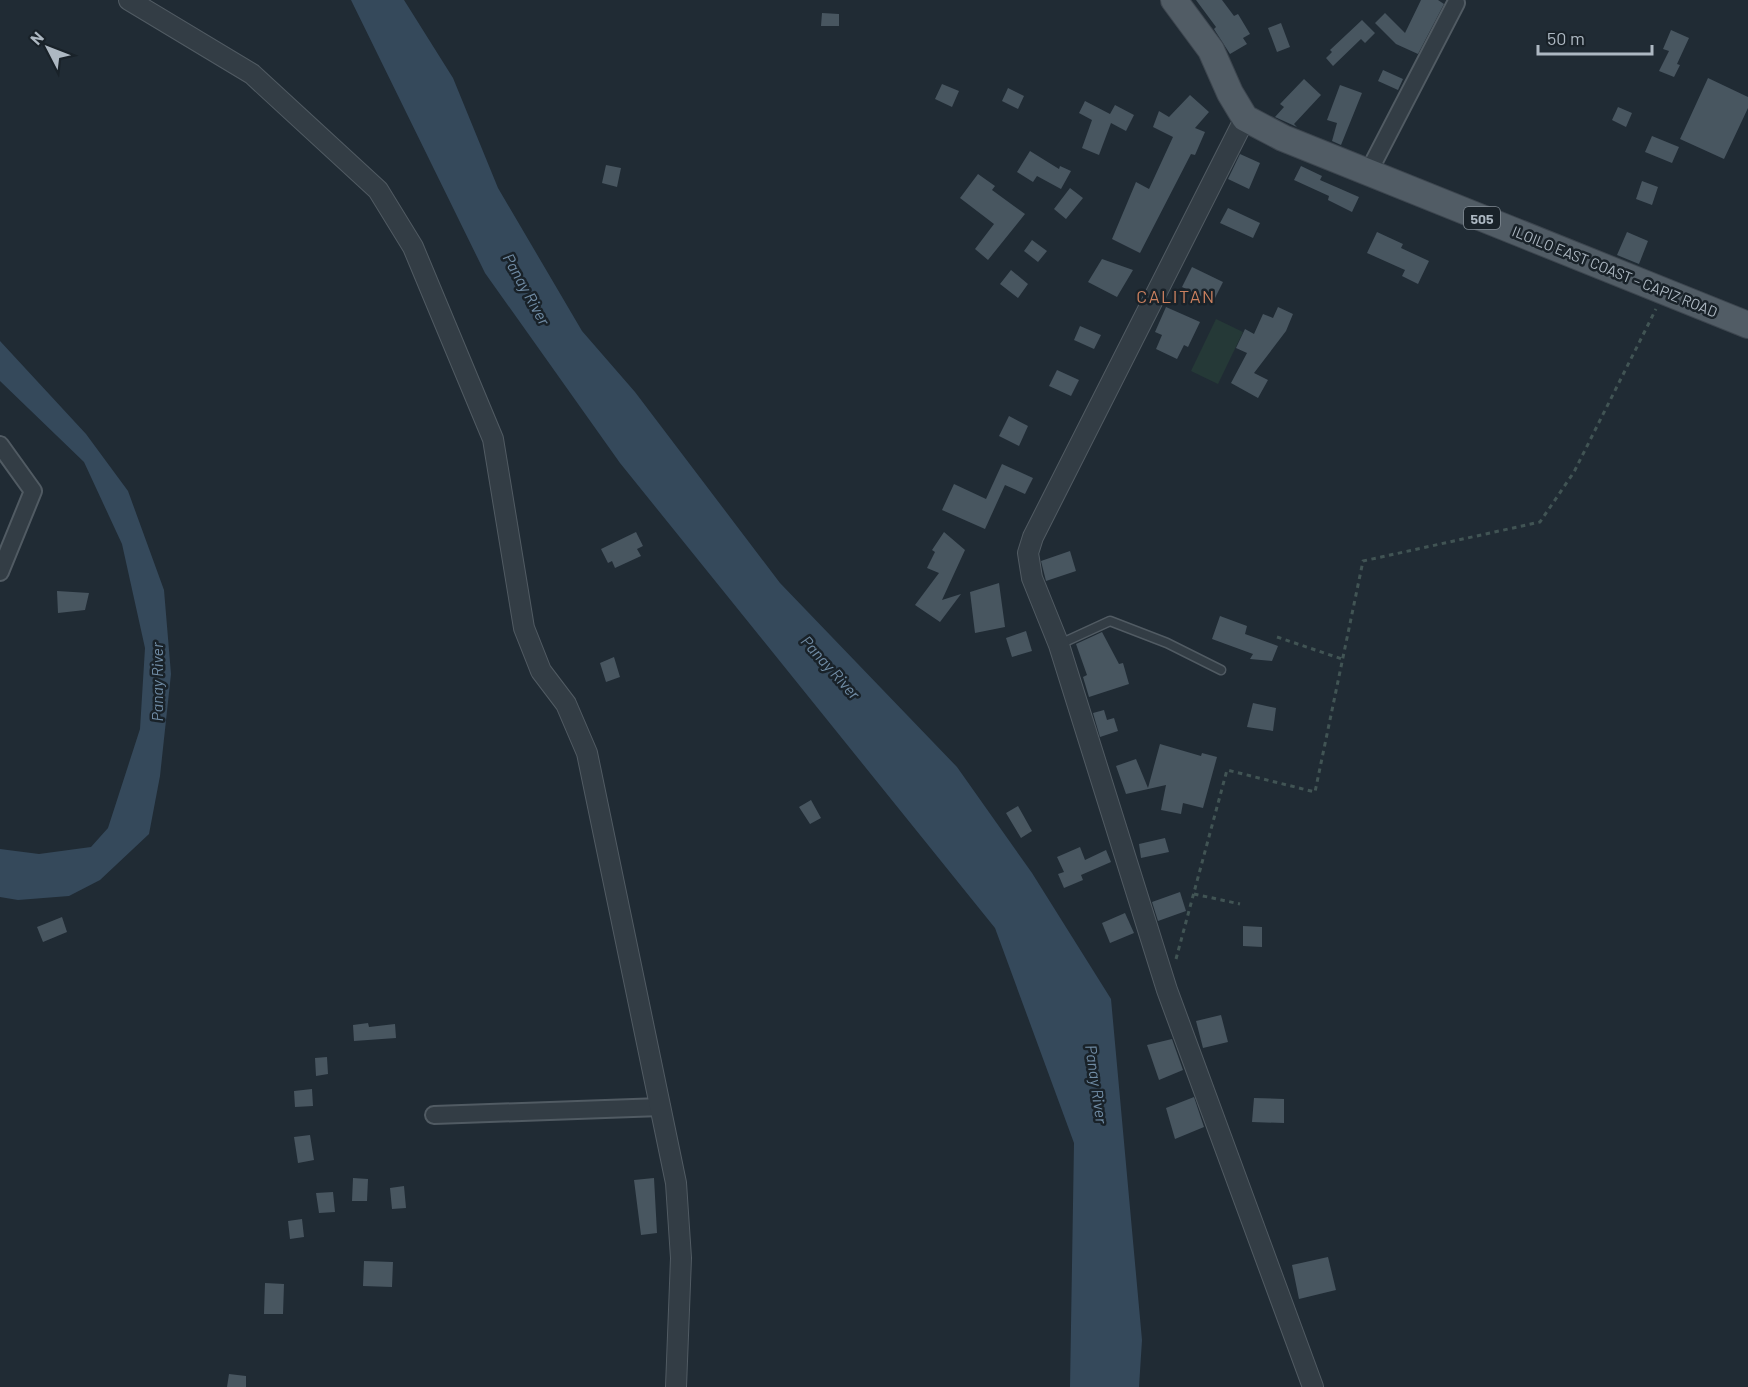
<svg xmlns="http://www.w3.org/2000/svg" width="1748" height="1387" font-family="Barlow,sans-serif">
  <rect width="100%" height="100%" fill="#202b34"/>
  <path fill="#253937" d="M1216 319 1243 332 1218 384 1191 371Z"/>
  <path fill="#35495b" d="M351 0H404L453 78 498 188 582 331 635 392 780 583 957 767 1032 873 1111 999 1142 1340 1139 1387H1070L1074 1143 995 928 620 463 485 273Z
    M0 341 86 434 128 491 164 590 171 674 160 776 149 834 100 880 69 896 18 900 0 897V849L39 854 91 847 108 828 140 729 145 648 122 544 84 462 0 381Z"/>
  <path fill="#485660" d="M1196 0H1222L1234 16 1238 14 1250 34 1243 38 1247 44 1230 54 1214 29 1216 27Z
    M1421 0H1438L1444 4 1418 54 1396 44 1375 23 1385 13 1405 33Z
    M822 13 839 14V26H821Z
    M1362 20 1375 33 1365 43 1361 39 1333 66 1326 58 1332 52 1330 50Z
    M1281 23 1290 47 1277 52 1268 28Z
    M1671 30 1689 38 1677 64 1680 65 1674 77 1659 71 1669 51 1663 49Z
    M1383 70 1403 79 1398 90 1378 81Z
    M1708 78 1748 97V108L1724 159 1680 139Z
    M1304 79 1321 95 1294 124 1297 127 1275 117 1284 107 1280 104Z
    M942 84 959 91 952 107 935 99Z
    M1340 85 1362 93 1341 145 1332 141 1337 123 1327 120Z
    M1008 88 1024 96 1018 109 1002 101Z
    M1190 95 1209 112 1195 128 1205 132 1195 155 1191 154 1140 253 1112 239 1136 182 1149 189 1173 137 1153 127 1159 111 1169 117Z
    M1085 101 1110 114 1115 105 1134 115 1126 131 1111 123 1099 155 1082 148 1092 120 1079 113Z
    M1618 107 1632 113 1626 127 1612 120Z
    M1652 136 1679 147 1672 163 1645 152Z
    M1030 151 1059 169 1060 166 1071 171 1061 189 1037 176 1033 182 1017 172Z
    M1240 154 1260 163 1249 189 1228 179Z
    M606 165 621 168 617 187 602 183Z
    M1301 166 1322 176 1320 180 1359 197 1352 212 1328 200 1329 196 1294 180Z
    M978 174 995 186 992 190 1025 214 988 260 975 249 994 224 960 198Z
    M1642 181 1658 187 1652 205 1636 199Z
    M1070 188 1083 198 1066 219 1054 209Z
    M1228 208 1260 223 1253 238 1220 223Z
    M1377 232 1403 244 1401 248 1429 261 1418 284 1402 276 1405 270 1367 253Z
    M1627 232 1648 241 1639 264 1617 255Z
    M1032 240 1047 251 1038 262 1024 251Z
    M1102 259 1133 270 1117 297 1088 282Z
    M1192 267 1223 282 1213 302 1182 287Z
    M1011 270 1028 284 1018 298 1000 284Z
    M1166 307 1200 322 1188 347 1184 345 1177 359 1156 349 1162 335 1155 332Z
    M1278 307 1293 314 1286 331 1254 373 1268 380 1258 398 1231 383 1247 353 1236 348 1245 329 1254 334 1263 314 1273 318Z
    M1080 326 1101 335 1094 349 1074 340Z
    M1057 370 1079 380 1071 396 1049 386Z
    M1009 416 1028 426 1019 446 999 436Z
    M1002 464 1033 478 1025 494 1005 485 985 529 942 510 954 484 986 499Z
    M636 532 643 546 637 549 641 556 615 568 612 561 608 563 601 549Z
    M944 532 965 550 942 600 961 594 940 622 915 605 939 573 927 568 935 552 932 550Z
    M1070 551 1076 571 1046 581 1041 561Z
    M999 583 1005 627 975 633 970 592Z
    M57 591 89 593 85 610 58 613Z
    M1220 616 1247 626 1245 634 1278 646 1272 661 1250 659 1253 654 1212 639Z
    M1026 631 1032 651 1012 657 1006 638Z
    M1102 632 1119 664 1123 663 1129 684 1089 697 1083 677 1087 675 1076 644Z
    M614 657 620 677 606 682 600 663Z
    M1253 703 1276 708 1273 731 1247 727Z
    M1104 710 1107 720 1114 718 1118 731 1100 737 1093 713Z
    M1160 744 1201 756 1202 753 1217 757 1203 808 1183 803 1181 814 1161 810 1166 785 1126 794 1116 766 1136 759 1148 788Z
    M811 800 821 818 810 824 799 807Z
    M1018 806 1032 831 1021 838 1006 813Z
    M1165 838 1169 852 1141 858 1139 844Z
    M1080 847 1085 860 1106 850 1111 862 1081 875 1083 880 1064 888 1058 874 1064 872 1057 857Z
    M1180 892 1186 911 1158 921 1152 902Z
    M1125 913 1134 933 1110 943 1102 923Z
    M62 917 67 932 43 942 37 927Z
    M1243 926 1262 927V947L1243 946Z
    M1221 1015 1228 1042 1203 1048 1196 1021Z
    M368 1023 369 1027 395 1024 396 1038 354 1041 353 1025Z
    M1172 1039 1183 1070 1159 1080 1147 1045Z
    M327 1057 328 1074 316 1076 315 1058Z
    M312 1089 313 1106 295 1107 294 1091Z
    M1194 1097 1204 1127 1175 1139 1166 1108Z
    M1254 1098 1284 1099V1123L1252 1122Z
    M310 1135 314 1160 298 1163 294 1137Z
    M353 1178 368 1179 367 1201H352Z
    M654 1178 657 1233 641 1235 634 1180Z
    M404 1186 406 1208 392 1209 390 1188Z
    M333 1192 335 1212 319 1213 316 1193Z
    M302 1219 304 1237 290 1239 288 1221Z
    M1328 1257 1336 1290 1299 1299 1292 1265Z
    M364 1261 393 1262 392 1287 363 1286Z
    M265 1283 284 1284 283 1314H264Z
    M229 1374 246 1376V1387H227Z"/>
  <g fill="none" stroke-linecap="round" stroke-linejoin="round">
    <g stroke="#515b63" stroke-width="11">
      <path id="service" d="M1060 644 1110 621 1167 643 1221 670"/>
    </g>
    <g stroke="#515b63" stroke-width="20">
      <path id="minor" d="M1369 171 1456 3
        M0 445 33 491 0 572
        M434 1115 661 1107"/>
    </g>
    <g stroke="#515b63" stroke-width="22">
      <path id="tertiary" d="M129 0 252 74 378 190 413 247 493 439 524 628 541 671 566 704 587 753 676 1183 681 1258 676 1387
        M1245 118 1033 537 1028 553 1032 578 1059 645 1167 990 1313 1387"/>
    </g>
    <g stroke="#3d464f" stroke-width="28">
      <path id="primary" d="M1174 0 1211 50 1230 93 1245 118 1283 138 1748 325"/>
    </g>
    <path stroke="#415454" stroke-width="3" stroke-dasharray="4.5 4.5" stroke-linecap="butt" d="M1277 637 1342 659
      M1194 894 1240 904
      M1176 959 1227 770 1315 792 1363 561 1540 522 1574 472 1656 309"/>
    <use href="#service" stroke="#333d45" stroke-width="8"/>
    <use href="#minor" stroke="#333d45" stroke-width="16"/>
    <use href="#tertiary" stroke="#333d45" stroke-width="20"/>
    <use href="#primary" stroke="#515c65" stroke-width="26"/>
  </g>
  <g text-anchor="middle" dominant-baseline="central" stroke-width="5" stroke-linejoin="round" paint-order="stroke">
    <rect fill="#192229" stroke="#818b94" stroke-width="1.5" x="1464" y="207" width="36" height="22" rx="4.5"/>
    <g font-size="14" font-weight="bold" fill="#adb8c2">
      <text x="1482" y="218">505</text>
    </g>
    <g font-size="15" fill="#adb8c2" stroke="#192229">
      <text transform="translate(1615 271) rotate(22)">ILOILO EAST COAST – CAPIZ ROAD</text>
    </g>
    <g font-size="16" font-style="italic" fill="#708ca5" stroke="#192229">
      <text transform="translate(527 289) rotate(61)">Panay River</text>
      <text transform="translate(831 667) rotate(48)">Panay River</text>
      <text transform="translate(156 682) rotate(-90)">Panay River</text>
      <text transform="translate(1097 1084) rotate(82)">Panay River</text>
    </g>
    <g font-size="18" letter-spacing="1.5" fill="#cc815f" stroke="#192229">
      <text x="1176" y="296">CALITAN</text>
    </g>
  </g>
  <g transform="translate(48 48) rotate(312)" stroke="#192229" stroke-width="4.5" paint-order="stroke">
  <path d="M0-4.5L10 22L0 15L-10 22Z" fill="#adb8c2"/>
  <text y="-9" font-size="16" font-weight="bold" text-anchor="middle" fill="#adb8c2">N</text>
  </g>
  <path d="M1538 45v9h114v-9" fill="none" stroke="#adb8c2" stroke-width="3"/>
  <text x="1547" y="45" font-size="18" fill="#adb8c2" stroke="#192229" stroke-width="4.5" paint-order="stroke">50 m</text>
</svg>
